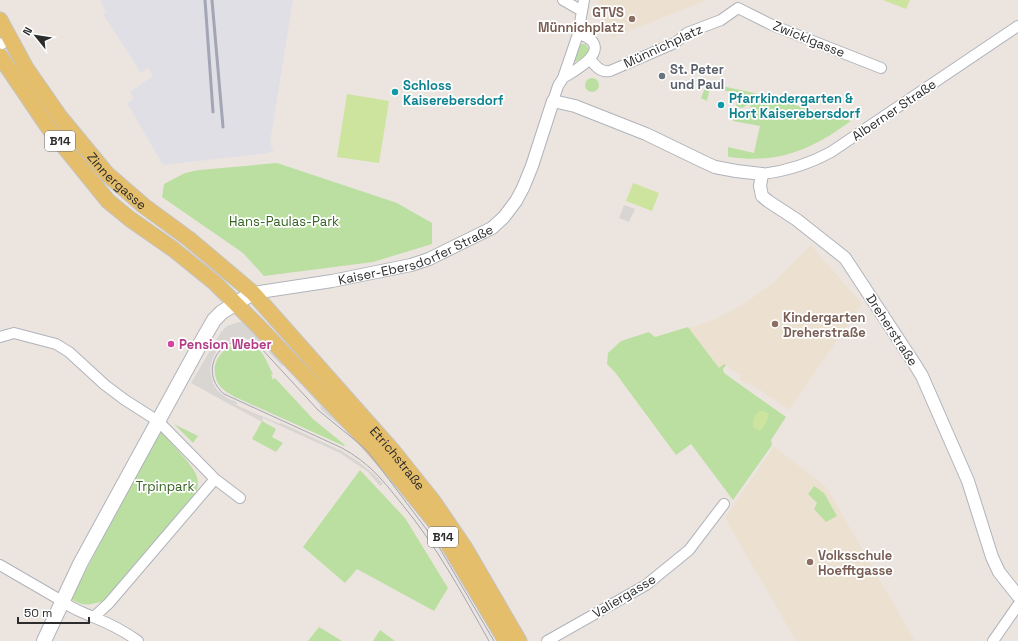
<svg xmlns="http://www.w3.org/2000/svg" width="1018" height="641" font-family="'Space Grotesk',sans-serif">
  <rect width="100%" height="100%" fill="#ece5df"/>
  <path fill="#e0dfe5" d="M100 0H293L270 142 271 146 274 150 269 153 163 165 127 103 134 99 130 92 153 76 148 68 141 73 103 14 106 12Z"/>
  <path fill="#ece1d0" d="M597 0H707L611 38Z
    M811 245 862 304 789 410 760 390H759L748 383 747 384 739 379 741 376 725 365 719 368 689 328 713 320 742 305 773 283Z
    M774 446 827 488 915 641H796L725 518Z"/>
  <path fill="#bbdea1" d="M581 44H585L590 50 587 56 573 63 577 47Z
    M585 85a7 7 0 1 1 14 0a7 7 0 1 1-14 0Z
    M707 83 750 92 851 121C811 150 779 164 729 157L728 156V147L754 153 760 126 733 121 735 110 741 111 745 118 754 112 749 104 742 108 736 106 739 94 710 87 707 101 701 98Z
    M277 163 397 203 432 223V244L373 262 264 276 243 253 162 197 164 184 185 173 199 170Z
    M688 327 719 368 724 364 726 365 723 369 724 373 786 417 771 440 772 445 733 500 691 444 676 455 614 371 607 364 608 353 621 341 649 332 655 337Z
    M240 343C262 344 264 357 273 374L271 375 273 380 275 378 313 419 345 445 344 446 235 397C228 393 222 390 218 383 208 364 222 347 240 343Z
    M262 421 276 429 272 437 283 443 276 452 252 439Z
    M174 424 198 436 193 443Z
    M157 433H162C170 442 195 467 197 477 199 483 197 490 196 496L105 601C90 604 85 608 71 599L155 438Z
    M360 470 405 518 448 588 434 611 357 569 345 583 303 547Z
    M814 486 824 493 837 516 826 522 814 509 817 503 808 494Z
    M319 627 342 641H308Z
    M380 630 395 641H373Z"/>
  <path fill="#cce49d" d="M883 0H910L906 9Z
    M347 94 389 101 379 163 337 157Z
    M633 183 659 193 652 211 626 201Z
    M760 411H764L769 414 766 423 760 431 754 428C751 421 754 415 760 411Z"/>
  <path fill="#d9d5d2" d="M624 205 635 209 629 222 619 218Z
    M239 322 247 323 360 441 328 416 320 408 321 406 283 365 282 366 261 344 253 340 242 338 231 340 226 343 217 350 212 360 210 371 213 383 217 390 227 398 237 402 236 405 280 424 281 423 342 451 359 462 376 476 383 484 380 486 368 472 340 453 263 418 262 422 191 383 221 332 227 326Z"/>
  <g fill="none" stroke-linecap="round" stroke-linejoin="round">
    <g stroke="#b0b3bb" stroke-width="12">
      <path id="minor" d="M563 0 582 11
        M0 45 9 39
        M590 59C595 66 601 73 610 71L675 43 687 33 721 20 738 8 772 25 881 68
        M563 78C572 72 600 58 594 44 591 38 585 36 578 34
        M553 101 558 86 563 78 578 34 584 0
        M762 174C787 171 809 164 831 152L1018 26
        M0 337 14 333 56 344 69 352 105 385 125 400 158 421 215 479 240 498
        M0 565 62 601C72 609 82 612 93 617 108 623 124 631 138 641
        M94 617 109 603 215 479
        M547 641 646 585 689 550 724 504
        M993 641 1018 605"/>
    </g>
    <g stroke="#b0b3bb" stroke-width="14">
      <g id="tertiary">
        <path id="s1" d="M253 293 332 281 411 265 429 259 492 228 504 217 516 201 523 188 532 166 553 101 575 106 646 134 704 162 715 167 736 171 762 174 760 186 762 196 768 201 797 220 845 258 914 363 922 376 968 481 992 557 999 572 1018 596"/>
      </g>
    </g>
    <g stroke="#b0b3bb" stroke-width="16">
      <path id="secondary" d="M44 641 80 564 203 339 214 320 222 312 253 293"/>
    </g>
    <g stroke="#c4c4c4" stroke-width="17">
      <g id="primary">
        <path id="s2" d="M0 20 26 68 60 117 107 174 144 206 189 239 253 293 393 451 433 501 465 548 519 641"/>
        <path d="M0 56 48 127 108 201 130 219 173 249 215 283 258 326 367 441 395 473 435 522 506 641"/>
      </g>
    </g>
    <use href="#minor" stroke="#fff" stroke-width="10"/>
    <use href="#tertiary" stroke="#fff" stroke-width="12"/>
    <use href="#secondary" stroke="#fff" stroke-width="14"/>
    <use href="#primary" stroke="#e5be6b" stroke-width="15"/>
    <path stroke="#a2a6b4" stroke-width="1" d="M489 641C462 593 436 545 401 503 382 479 369 463 342 448L224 394C194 368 227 325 260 347L318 410 362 446 369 453 436 542 494 641"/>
    <path stroke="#a2a6b4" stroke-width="3" d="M205 0 213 112
      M212 0 223 127"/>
  </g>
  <g fill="#8d6e63" stroke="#fff" stroke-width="1.5">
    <circle cx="632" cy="19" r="4"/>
    <circle cx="775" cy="324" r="4"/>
    <circle cx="810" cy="562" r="4"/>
  </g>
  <circle fill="#6b7280" stroke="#fff" stroke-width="1.5" cx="662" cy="76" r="4"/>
  <g fill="#0f9aa8" stroke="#fff" stroke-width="1.5">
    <circle cx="395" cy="92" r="4"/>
    <circle cx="721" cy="105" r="4"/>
  </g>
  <circle fill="#d1479c" stroke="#fff" stroke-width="1.5" cx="171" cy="344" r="4"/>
  <g text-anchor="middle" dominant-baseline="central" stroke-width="3.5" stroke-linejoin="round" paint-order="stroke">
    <g fill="#fff" stroke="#6b6b6b" stroke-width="1">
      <rect x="45" y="131" width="30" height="20" rx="3"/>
      <rect x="428" y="527" width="30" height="20" rx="3"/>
    </g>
    <g font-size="12" font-weight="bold" fill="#2c2c2c">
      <text x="60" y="141">B14</text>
      <text x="443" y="537">B14</text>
    </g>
    <g font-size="13" font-weight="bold" fill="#785e54" stroke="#fff" text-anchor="start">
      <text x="624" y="12" text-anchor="end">GTVS<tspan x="624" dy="15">Münnichplatz</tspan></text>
      <text x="783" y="317">Kindergarten<tspan x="783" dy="15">Dreherstraße</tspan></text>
      <text x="818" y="555">Volksschule<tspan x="818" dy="15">Hoefftgasse</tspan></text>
    </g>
    <g font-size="13" fill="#2c2c2c" stroke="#fff">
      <text transform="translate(809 39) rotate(22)">Zwicklgasse</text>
      <text transform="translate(663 46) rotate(-25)">Münnichplatz</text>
      <text transform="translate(894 110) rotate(-34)">Alberner Straße</text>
      <text stroke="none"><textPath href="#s2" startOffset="200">Zinnergasse</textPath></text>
      <text stroke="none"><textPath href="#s1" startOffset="168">Kaiser-Ebersdorfer Straße</textPath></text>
      <text transform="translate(892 330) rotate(57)">Dreherstraße</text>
      <text stroke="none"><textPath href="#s2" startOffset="596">Etrichstraße</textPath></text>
      <text transform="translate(624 596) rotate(-31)">Valiergasse</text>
    </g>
    <g font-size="13" font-weight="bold" fill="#5b616d" stroke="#fff" text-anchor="start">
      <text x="670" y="69">St. Peter<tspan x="670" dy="15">und Paul</tspan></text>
    </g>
    <g font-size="13" font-weight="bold" fill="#0d838f" stroke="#fff" text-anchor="start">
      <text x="403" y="85">Schloss<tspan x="403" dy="15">Kaiserebersdorf</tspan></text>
      <text x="729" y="98">Pfarrkindergarten &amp;<tspan x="729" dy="15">Hort Kaiserebersdorf</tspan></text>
    </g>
    <g font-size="13" fill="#356321" stroke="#fff">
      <text x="284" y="221">Hans-Paulas-Park</text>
      <text x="165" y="486">Trpinpark</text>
    </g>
    <g font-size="13" font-weight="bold" fill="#b23c85" stroke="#fff" text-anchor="start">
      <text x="179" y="344">Pension Weber</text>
    </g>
  </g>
  <g transform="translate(36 36) rotate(300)" stroke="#ffffff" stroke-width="3" paint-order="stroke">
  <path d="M0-3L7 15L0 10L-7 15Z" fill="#2c2c2c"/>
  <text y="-6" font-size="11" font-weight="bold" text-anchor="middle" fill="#2c2c2c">N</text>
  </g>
  <path d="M18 617v6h71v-6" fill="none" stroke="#2c2c2c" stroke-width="2"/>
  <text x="24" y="617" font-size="12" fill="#2c2c2c" stroke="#ffffff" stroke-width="3" paint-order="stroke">50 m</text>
</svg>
